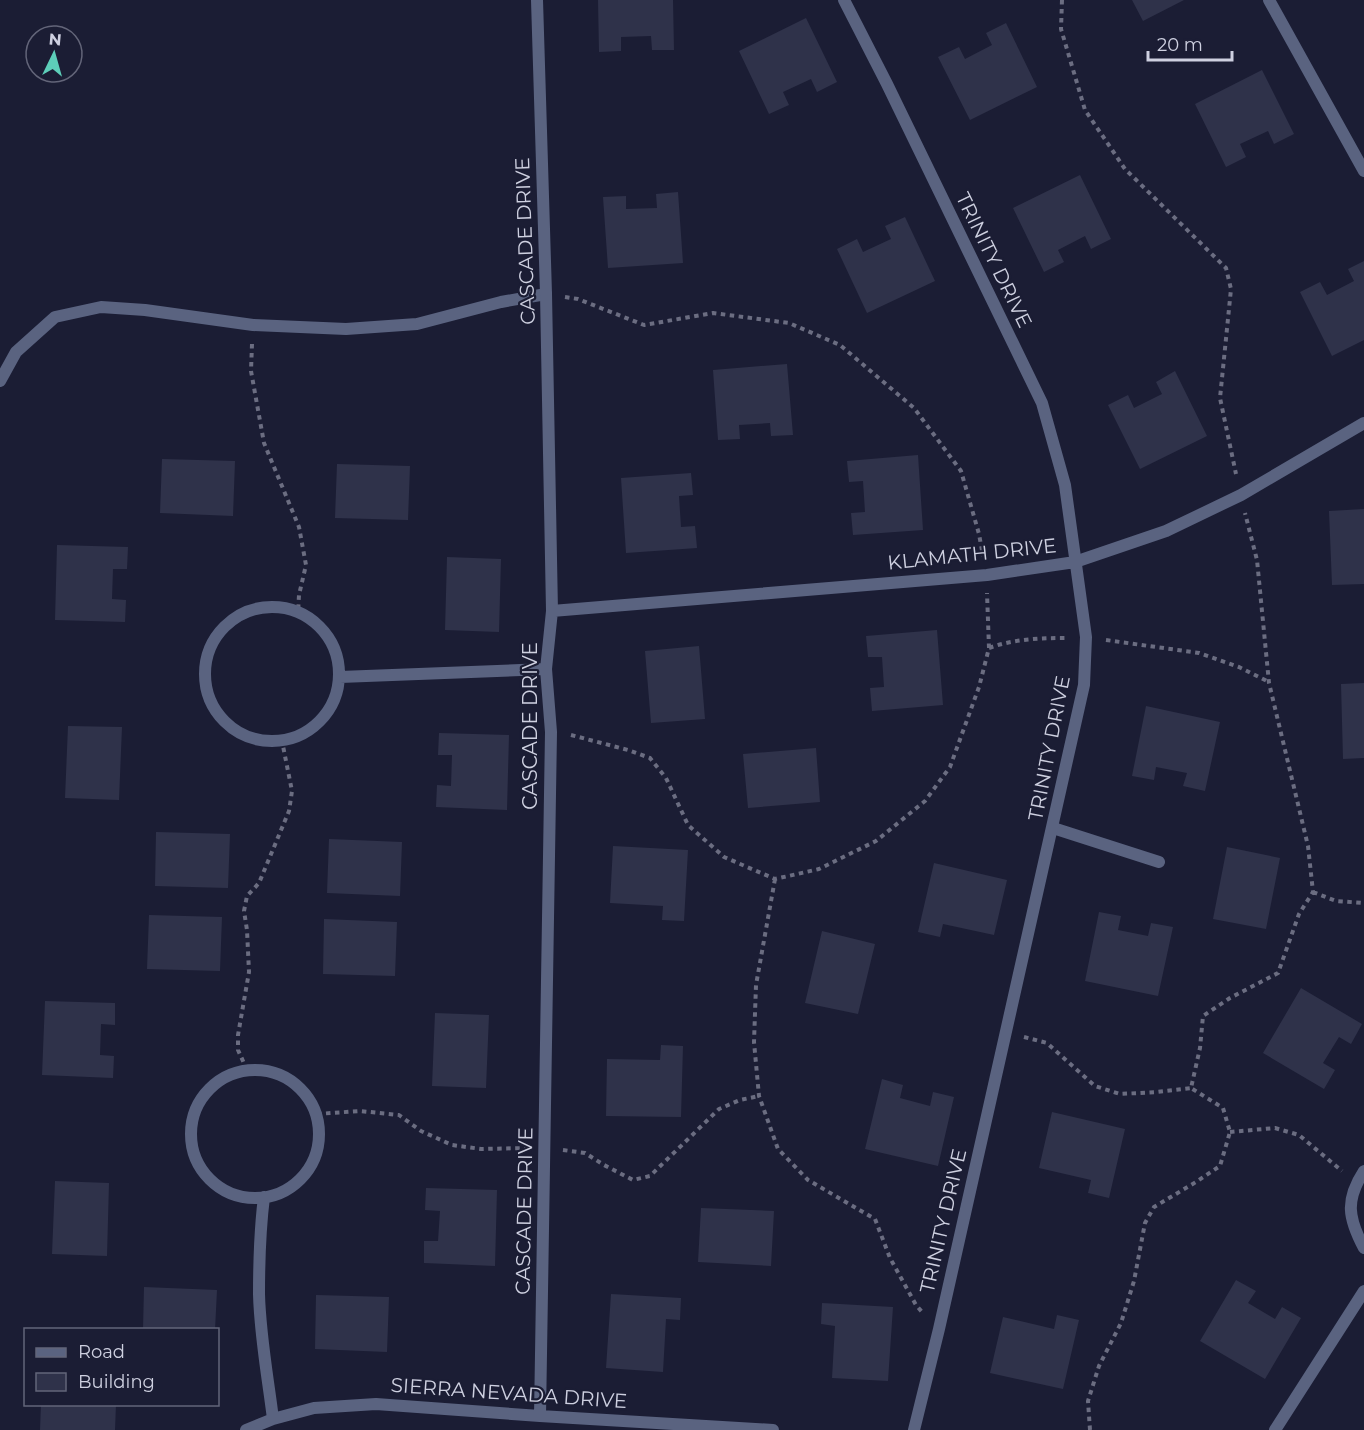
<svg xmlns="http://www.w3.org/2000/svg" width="1364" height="1430" font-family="Montserrat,sans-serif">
  <rect width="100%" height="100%" fill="#1b1d34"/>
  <path fill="#2f324a" d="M598 0H673L674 50H652L651 36 621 37V51L599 52Z
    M1132 0H1184L1143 21Z
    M806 18 837 82 817 92 811 79 783 92 789 105 769 114 739 51Z
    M1006 23 1037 87 970 120 938 57 959 47 965 59 992 45 986 33Z
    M1262 70 1294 134 1274 144 1268 131 1240 144 1246 157 1226 167 1195 104Z
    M1080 175 1111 239 1091 249 1085 236 1058 250 1064 262 1044 272 1013 208Z
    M678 192 683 263 608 268 603 197 626 196V209L657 208 656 194Z
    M905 217 935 281 867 313 837 249 857 239 863 252 891 239 885 226Z
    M1364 261V340L1332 356 1300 292 1320 282 1327 295 1354 281 1348 269Z
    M787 364 793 435 771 436 770 423 739 425 740 439 718 440 713 370Z
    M1175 371 1207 436 1140 469 1108 405 1128 395 1134 408 1162 394 1156 382Z
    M918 455 923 530 853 535 851 513 865 512 863 481 849 482 847 461Z
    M162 459 235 461 233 516 160 513Z
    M337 464 410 466 408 520 335 518Z
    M691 473 693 495 679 496 681 527 695 526 697 548 626 553 621 478Z
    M1364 509V584L1332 585 1329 511Z
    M57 545 128 547 127 569H113L112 599 126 600 125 622 55 620Z
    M447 557 501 559 499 632 445 630Z
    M937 630 943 705 872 711 870 688 884 687 882 657H868L866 636Z
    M699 646 705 719 651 723 645 651Z
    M1364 683V758L1343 759 1341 684Z
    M1146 706 1220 722 1205 791 1183 786 1187 773 1156 767 1154 780 1132 776Z
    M68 726 122 727 119 800 65 798Z
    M439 733 509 735 507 810 436 807 437 785 451 786 452 755H438Z
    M816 748 820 802 748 808 743 754Z
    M156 832 230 834 228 888 155 886Z
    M329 839 402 842 400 896 327 893Z
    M613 846 688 850 684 921 662 920 663 906 610 903Z
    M1227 847 1280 858 1266 929 1213 919Z
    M934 863 1007 880 994 935 943 924 940 937 918 932Z
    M1099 912 1121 916 1118 930 1148 936 1151 923 1173 927 1158 996 1085 981Z
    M149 915 222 917 220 971 147 969Z
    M324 919 397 922 395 976 323 974Z
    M822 931 875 944 858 1014 805 1003Z
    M1301 988 1362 1024 1351 1044 1339 1037 1323 1063 1335 1070 1324 1089 1263 1053Z
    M45 1001 115 1003V1025L101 1024 100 1055 114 1056 113 1078 42 1075Z
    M435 1013 489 1015 486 1088 432 1086Z
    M661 1045 683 1046 681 1117 606 1116 607 1059 660 1060Z
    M882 1079 903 1085 900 1098 930 1106 933 1092 954 1097 938 1166 865 1149Z
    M1052 1112 1125 1129 1109 1198 1088 1193 1091 1180 1039 1168Z
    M55 1181 109 1183 107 1256 52 1254Z
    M426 1188 497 1190 495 1266 424 1263V1241H438L440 1211 425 1210Z
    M701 1208 774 1211 771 1266 698 1262Z
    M1236 1280 1256 1291 1248 1303 1275 1319 1282 1307 1301 1318 1265 1379 1200 1341Z
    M144 1287 217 1290 215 1330H143Z
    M611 1294 681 1298 680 1320 666 1319 663 1372 606 1368Z
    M316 1295 389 1297 387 1352 315 1349Z
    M822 1303 893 1307 888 1381 832 1378 835 1326 821 1324Z
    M1057 1315 1079 1320 1063 1389 990 1373 1003 1317 1054 1329Z
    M41 1404H116L115 1430H40Z"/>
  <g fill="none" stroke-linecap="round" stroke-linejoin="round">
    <path stroke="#6b6d81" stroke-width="4" stroke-dasharray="4.5 4.5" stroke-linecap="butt" d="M1062 0 1061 29 1085 110 1125 169 1226 268 1231 289 1220 398 1236 474
      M565 297 578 299 644 325 713 313 789 323 840 345 914 408 961 471 979 534 983 556
      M252 344 251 371 264 443 299 527 306 565 299 595 298 613
      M1106 640 1199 653 1239 667 1269 682
      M989 648C1014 639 1039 638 1066 638
      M571 735 628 750 650 758 666 778 688 825 724 857 775 879 819 869 876 841 925 801 950 767 979 687 989 648 987 593
      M775 879 756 985 754 1042 759 1096 778 1149 808 1180 875 1219 890 1258 916 1305 922 1312
      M1313 892 1336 901 1364 903
      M1024 1037 1047 1043 1095 1086 1120 1094 1157 1092 1191 1088
      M247 1070 238 1050V1035L249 972 247 930 244 911 247 896 259 883 289 811 292 791 282 741
      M317 1114 360 1111 399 1115 421 1131 452 1145 481 1149 526 1148
      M1230 1132 1275 1128 1299 1135 1342 1171
      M563 1150 585 1153 604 1165 633 1180 650 1176 719 1109 740 1100 759 1096
      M1090 1430 1088 1401 1099 1366 1121 1323 1134 1281 1145 1223 1154 1207 1196 1182 1220 1166 1230 1132 1223 1108 1191 1088 1200 1048 1203 1016 1230 998 1278 973 1299 914 1313 892 1308 846 1269 683 1257 560 1245 513"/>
    <path stroke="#5a6380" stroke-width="12" d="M0 381 16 352 55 317 101 307 145 310 253 325 346 329 417 324 501 302 546 294
      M1053 828 1159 862"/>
    <path stroke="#5a6380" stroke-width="12" d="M537 0 546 294 552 611 546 669 551 732 540 1416
      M844 0 887 84 1042 403 1065 485 1086 637 1084 685 939 1329 914 1430
      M1269 0 1364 171
      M205 674a67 67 0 1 1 134 0a67 67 0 1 1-134 0Z
      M552 611 987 575 1075 562 1166 531 1241 495 1364 423
      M340 677 546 669
      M191 1134a64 64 0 1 1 128 0a64 64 0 1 1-128 0Z
      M1364 1171C1345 1200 1348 1218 1364 1248
      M264 1197C260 1229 259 1262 259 1294 260 1336 268 1378 273 1419
      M246 1430 273 1419 314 1408 376 1404 540 1416 773 1430
      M1275 1430 1364 1291"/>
  </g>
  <g text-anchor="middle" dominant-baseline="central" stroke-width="4.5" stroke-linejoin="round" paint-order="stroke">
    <g font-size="20" fill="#ced0e0" stroke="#1b1d34">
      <text transform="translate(525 241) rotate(-92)">CASCADE DRIVE</text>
      <text transform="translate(994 260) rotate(64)">TRINITY DRIVE</text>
      <text transform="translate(972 554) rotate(-6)">KLAMATH DRIVE</text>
      <text transform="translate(530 726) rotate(-90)">CASCADE DRIVE</text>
      <text transform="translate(1049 748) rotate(-79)">TRINITY DRIVE</text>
      <text transform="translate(524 1211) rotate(-89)">CASCADE DRIVE</text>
      <text transform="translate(943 1221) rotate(-77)">TRINITY DRIVE</text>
      <text transform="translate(509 1393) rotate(4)">SIERRA NEVADA DRIVE</text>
    </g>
  </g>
  <rect x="24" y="1328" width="195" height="78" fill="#1b1d34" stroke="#636579" stroke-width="1.5"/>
  <rect x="36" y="1348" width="30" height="9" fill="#5a6380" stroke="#636579" stroke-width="1.5"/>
  <text x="78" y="1358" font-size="18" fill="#ced0e0">Road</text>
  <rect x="36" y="1373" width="30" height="18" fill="#2f324a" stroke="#636579" stroke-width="1.5"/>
  <text x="78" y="1388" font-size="18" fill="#ced0e0">Building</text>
  <g transform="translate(54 54) rotate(5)"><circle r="28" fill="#1b1d34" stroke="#636579" stroke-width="1.5"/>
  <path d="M0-4.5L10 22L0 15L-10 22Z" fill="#5dceb9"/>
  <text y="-9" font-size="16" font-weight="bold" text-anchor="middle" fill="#ced0e0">N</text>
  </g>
  <path d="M1148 51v9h84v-9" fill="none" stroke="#ced0e0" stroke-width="3"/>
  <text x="1157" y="51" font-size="18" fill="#ced0e0" stroke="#1b1d34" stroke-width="4.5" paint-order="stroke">20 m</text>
</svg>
